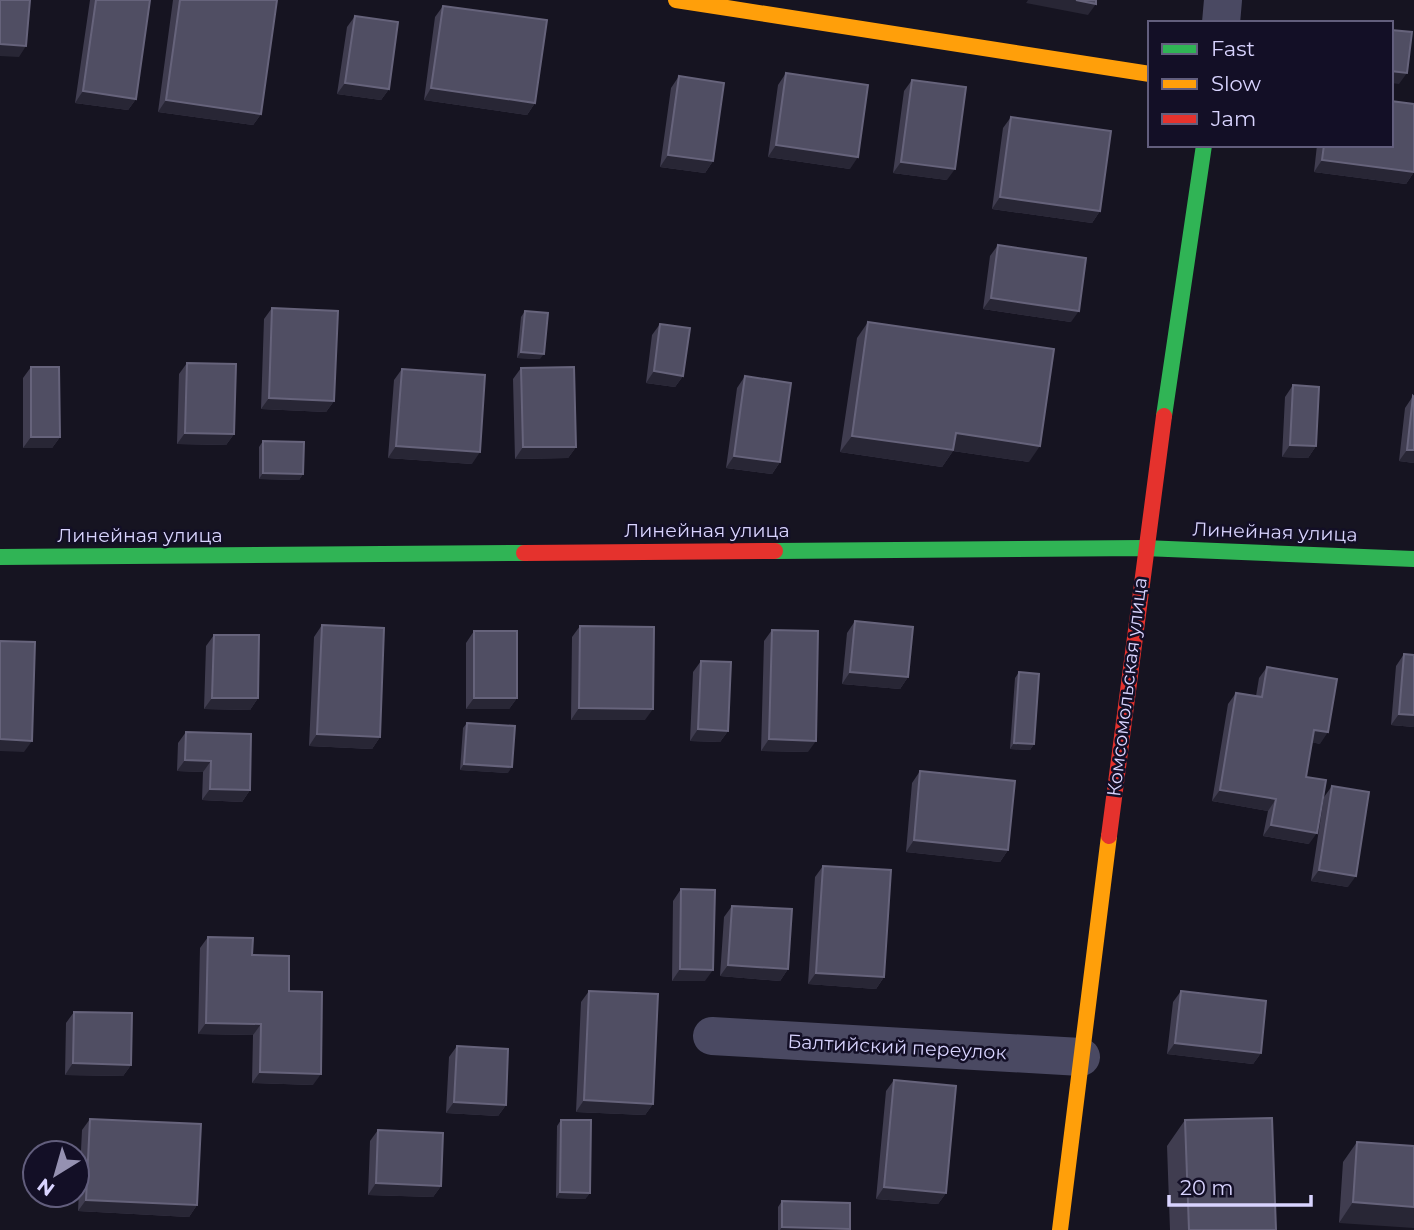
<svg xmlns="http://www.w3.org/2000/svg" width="1414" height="1230" font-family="Montserrat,sans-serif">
  <rect width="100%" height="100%" fill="#161421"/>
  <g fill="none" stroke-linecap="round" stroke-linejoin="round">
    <path stroke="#4a4962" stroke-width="38" d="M1221 23 1223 0
      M712 1036 1081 1057"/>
    <path stroke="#30b455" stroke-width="16" d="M1164 416 1204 145
      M775 551 1144 548 1414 559
      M0 557 524 553"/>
    <path stroke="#ff9f0a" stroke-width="16" d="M676 0 1150 74
      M1060 1230 1109 836"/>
    <path stroke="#e5322d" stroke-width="16" d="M524 553 775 551
      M1109 836 1164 416"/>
  </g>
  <path fill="#403d50" d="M90 0H150L136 99 128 110 75 103Z
    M173 0H277L261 114 253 125 158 112Z
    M443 6 535 103 527 115 424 100 435 17Z
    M355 16 389 89 381 100 337 94 347 27Z
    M786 73 850 169 768 157 778 85Z
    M679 76 713 161 705 173 660 167 671 88Z
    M912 80 947 180 893 173 904 91Z
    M1011 117 1100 211 1092 223 992 209 1003 128Z
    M1317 145H1391L1414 172 1406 184 1314 172Z
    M998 245 1071 322 983 309 990 256Z
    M272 308 334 401 326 412 261 409 264 319Z
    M525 311 540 359 517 358 521 317Z
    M868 322 1029 462 953 451 942 467 840 452 857 338Z
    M660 324 683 376 675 387 646 383 652 335Z
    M187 363 234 434 226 445 177 444 179 374Z
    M31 367 60 437 52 448H23V378Z
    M521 368 576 447 568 458 515 459 513 379Z
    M402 369 472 464 388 458 394 380Z
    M745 376 780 462 772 474 726 468 737 388Z
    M1293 385 1316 446 1308 458 1282 457 1285 397Z
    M1413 396 1414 463 1399 461 1405 408Z
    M263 441 303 474 299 480 259 479V447Z
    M855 621 908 677 900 689 842 684 847 633Z
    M322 625 380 737 372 749 309 746 314 637Z
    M580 626 645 720H571L572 637Z
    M772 630 808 752 761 751 764 641Z
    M474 631 517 698 509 709H466V643Z
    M214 635 258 698 250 710 204 709 206 646Z
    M1404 654 1414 655V727L1391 725 1396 666Z
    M701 661 728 731 720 742 690 741 693 672Z
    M1267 667 1320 744 1312 742 1306 777 1309 844 1263 836 1268 811 1212 801 1228 704 1236 693 1256 696 1259 678Z
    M1019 672 1034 744 1030 750 1010 749 1015 678Z
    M467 723 508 773 460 770 463 728Z
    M186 732 250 790 242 802 202 800 203 772 177 771 178 743Z
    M920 771 1008 850 1000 862 906 852 912 783Z
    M1332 786 1348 887 1311 881 1324 797Z
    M823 866 884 977 876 989 808 984 815 877Z
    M681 889 705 981H672L673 901Z
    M732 906 788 969 780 981 720 976 724 917Z
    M208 937 252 955 289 991 313 1085 252 1083 253 1035 198 1034 200 948Z
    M589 991 653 1104 645 1115 576 1112 581 1002Z
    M1181 991 1261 1053 1253 1064 1167 1054 1173 1002Z
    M74 1012 131 1065 123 1076 65 1075 66 1023Z
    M457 1046 506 1105 498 1116 446 1113 449 1057Z
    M894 1080 946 1193 938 1204 876 1199 886 1091Z
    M90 1119 197 1205 189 1217 78 1211 82 1130Z
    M561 1120 590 1193 585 1199 556 1198 557 1126Z
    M1185 1120 1276 1230H1170L1167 1146Z
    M378 1130 441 1186 433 1197 368 1195 370 1141Z
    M1357 1142 1414 1146 1339 1223 1343 1162Z
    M782 1201 850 1229 849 1230H778V1207Z"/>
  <path fill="#282635" d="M1028 0H1076L1096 4 1088 15 1026 3Z
    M0 44 26 46 19 57 0 56Z
    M1391 71 1407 73 1399 84 1391 83Z
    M345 83 389 89 381 100 337 94Z
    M431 88 535 103 527 115 424 100Z
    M83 91 136 99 128 110 75 103Z
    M166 100 261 114 253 125 158 112Z
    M776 145 858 157 850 169 768 157Z
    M668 155 713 161 705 173 660 167Z
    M1322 160 1414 172 1406 184 1314 172Z
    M901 162 955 169 947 180 893 173Z
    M1000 197 1100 211 1092 223 992 209Z
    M991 298 1079 311 1071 322 983 309Z
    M521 352 544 354 540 359 517 358Z
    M654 371 683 376 675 387 646 383Z
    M269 398 334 401 326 412 261 409Z
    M185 433 234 434 226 445 177 444Z
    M956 433 1040 446 1029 462 953 451 942 467 840 452 852 436Z
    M31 437H60L52 448H23Z
    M1290 445 1316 446 1308 458 1282 457Z
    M396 446 480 452 472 464 388 458Z
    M523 447H576L568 458 515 459Z
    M1407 450H1414V463L1399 461Z
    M734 456 780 462 772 474 726 468Z
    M263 473 303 474 299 480 259 479Z
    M850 672 908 677 900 689 842 684Z
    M212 698H258L250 710 204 709Z
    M474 698H517L509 709H466Z
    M579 708 653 709 645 720H571Z
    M1399 714 1414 715V727L1391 725Z
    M698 729 728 731 720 742 690 741Z
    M1314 730 1328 732 1320 744 1306 741Z
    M317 734 380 737 372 749 309 746Z
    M0 739 32 741 24 752 0 751Z
    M769 739 816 741 808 752 761 751Z
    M1014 743 1034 744 1030 750 1010 749Z
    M185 760 211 761 203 772 177 771Z
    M464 764 512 767 508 773 460 770Z
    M210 789 250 790 242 802 202 800Z
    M1220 790 1276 799 1268 811 1212 801Z
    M1271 825 1317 833 1309 844 1263 836Z
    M914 840 1008 850 1000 862 906 852Z
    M1319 870 1356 876 1348 887 1311 881Z
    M728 965 788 969 780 981 720 976Z
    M680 969 713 970 705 981H672Z
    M816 973 884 977 876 989 808 984Z
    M206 1023 261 1024 253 1035 198 1034Z
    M1175 1043 1261 1053 1253 1064 1167 1054Z
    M73 1063 131 1065 123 1076 65 1075Z
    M260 1072 321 1074 313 1085 252 1083Z
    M584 1100 653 1104 645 1115 576 1112Z
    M454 1102 506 1105 498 1116 446 1113Z
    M376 1183 441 1186 433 1197 368 1195Z
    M884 1187 946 1193 938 1204 876 1199Z
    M560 1192 590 1193 585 1199 556 1198Z
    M86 1200 197 1205 189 1217 78 1211Z
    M1353 1202 1414 1207V1228L1339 1223Z
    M782 1227 850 1229 849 1230H780Z"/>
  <path fill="#504e63" stroke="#66637b" stroke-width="2" d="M0 0H30L26 46 0 44Z
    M96 0H150L136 99 83 91Z
    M180 0H277L261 114 166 100Z
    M1076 0H1096V4Z
    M443 6 547 20 535 103 431 88Z
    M355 16 398 22 389 89 345 83Z
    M1391 30 1412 32 1407 73 1391 71Z
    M786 73 868 85 858 157 776 145Z
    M679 76 724 83 713 161 668 155Z
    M912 80 966 87 955 169 901 162Z
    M1391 101 1414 104V172L1322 160 1324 145H1391Z
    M1011 117 1111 131 1100 211 1000 197Z
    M998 245 1086 258 1079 311 991 298Z
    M272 308 338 311 334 401 269 398Z
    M525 311 548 313 544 354 521 352Z
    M868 322 1054 349 1040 446 956 433 953 450 852 436Z
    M660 324 690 328 683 376 654 371Z
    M187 363 236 364 234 434 185 433Z
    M31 367H59L60 437H31Z
    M574 367 576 447H523L521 368Z
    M402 369 485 375 480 452 396 446Z
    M745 376 791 383 780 462 734 456Z
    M1293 385 1319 387 1316 446 1290 445Z
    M1413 396 1414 397V450H1407Z
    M263 441 304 442 303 474 263 473Z
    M855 621 913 627 908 677 850 672Z
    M322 625 384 628 380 737 317 734Z
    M580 626 654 627 653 709 579 708Z
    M772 630 818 631 816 741 769 739Z
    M474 631H517V698H474Z
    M214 635H259L258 698H212Z
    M0 641 35 642 32 741 0 739Z
    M1404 654 1414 655V715L1399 714Z
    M701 661 731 662 728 731 698 729Z
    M1267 667 1337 679 1328 732 1314 730 1306 777 1326 780 1317 833 1271 825 1276 799 1220 790 1236 693 1262 697Z
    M1019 672 1039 674 1034 744 1014 743Z
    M467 723 515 726 512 767 464 764Z
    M186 732 251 734 250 790 210 789 211 761 185 760Z
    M920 771 1015 781 1008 850 914 840Z
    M1332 786 1369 792 1356 876 1319 870Z
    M823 866 891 870 884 977 816 973Z
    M681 889 715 890 713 970 680 969Z
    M732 906 792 909 788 969 728 965Z
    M208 937 253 938 252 955 289 956V991L322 992 321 1074 260 1072 261 1024 206 1023Z
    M589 991 658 994 653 1104 584 1100Z
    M1181 991 1266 1001 1261 1053 1175 1043Z
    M74 1012 132 1013 131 1065 73 1063Z
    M457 1046 508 1049 506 1105 454 1102Z
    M894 1080 956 1086 946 1193 884 1187Z
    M1272 1118 1276 1230H1189L1185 1120Z
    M90 1119 201 1124 197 1205 86 1200Z
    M561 1120H591L590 1193 560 1192Z
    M378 1130 443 1133 441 1186 376 1183Z
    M1357 1142 1414 1146V1207L1353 1202Z
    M782 1201 850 1203V1229L782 1227Z"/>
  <g text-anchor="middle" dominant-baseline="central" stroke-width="5" stroke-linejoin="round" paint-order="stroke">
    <g font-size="19" fill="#d9d4ff" stroke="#130f26">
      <text x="707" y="530">Линейная улица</text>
      <text transform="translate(1275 532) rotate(2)">Линейная улица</text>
      <text x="140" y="535">Линейная улица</text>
      <text transform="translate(1127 687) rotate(-83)">Комсомольская улица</text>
      <text transform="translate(897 1047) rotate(3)">Балтийский переулок</text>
    </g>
  </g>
  <rect x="1148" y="21" width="245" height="126" fill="#130f26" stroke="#625e7d" stroke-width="2"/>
  <rect x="1162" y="44" width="35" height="10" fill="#30b455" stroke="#625e7d" stroke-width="2"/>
  <text x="1211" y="56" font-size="21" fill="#d9d4ff">Fast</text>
  <rect x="1162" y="79" width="35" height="10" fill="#ff9f0a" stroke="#625e7d" stroke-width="2"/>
  <text x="1211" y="91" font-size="21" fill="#d9d4ff">Slow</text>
  <rect x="1162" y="114" width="35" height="10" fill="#e5322d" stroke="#625e7d" stroke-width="2"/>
  <text x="1211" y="126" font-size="21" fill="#d9d4ff">Jam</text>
  <g transform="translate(56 1174) rotate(217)"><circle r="33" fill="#130f26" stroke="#625e7d" stroke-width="2"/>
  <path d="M0-5L12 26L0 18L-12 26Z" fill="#9591b1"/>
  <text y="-10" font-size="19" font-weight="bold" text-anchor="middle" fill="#d9d4ff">N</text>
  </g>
  <path d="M1169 1195v10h142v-10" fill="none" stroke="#d9d4ff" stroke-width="3.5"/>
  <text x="1180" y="1195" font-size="21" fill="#d9d4ff" stroke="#130f26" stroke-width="5" paint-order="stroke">20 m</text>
</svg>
